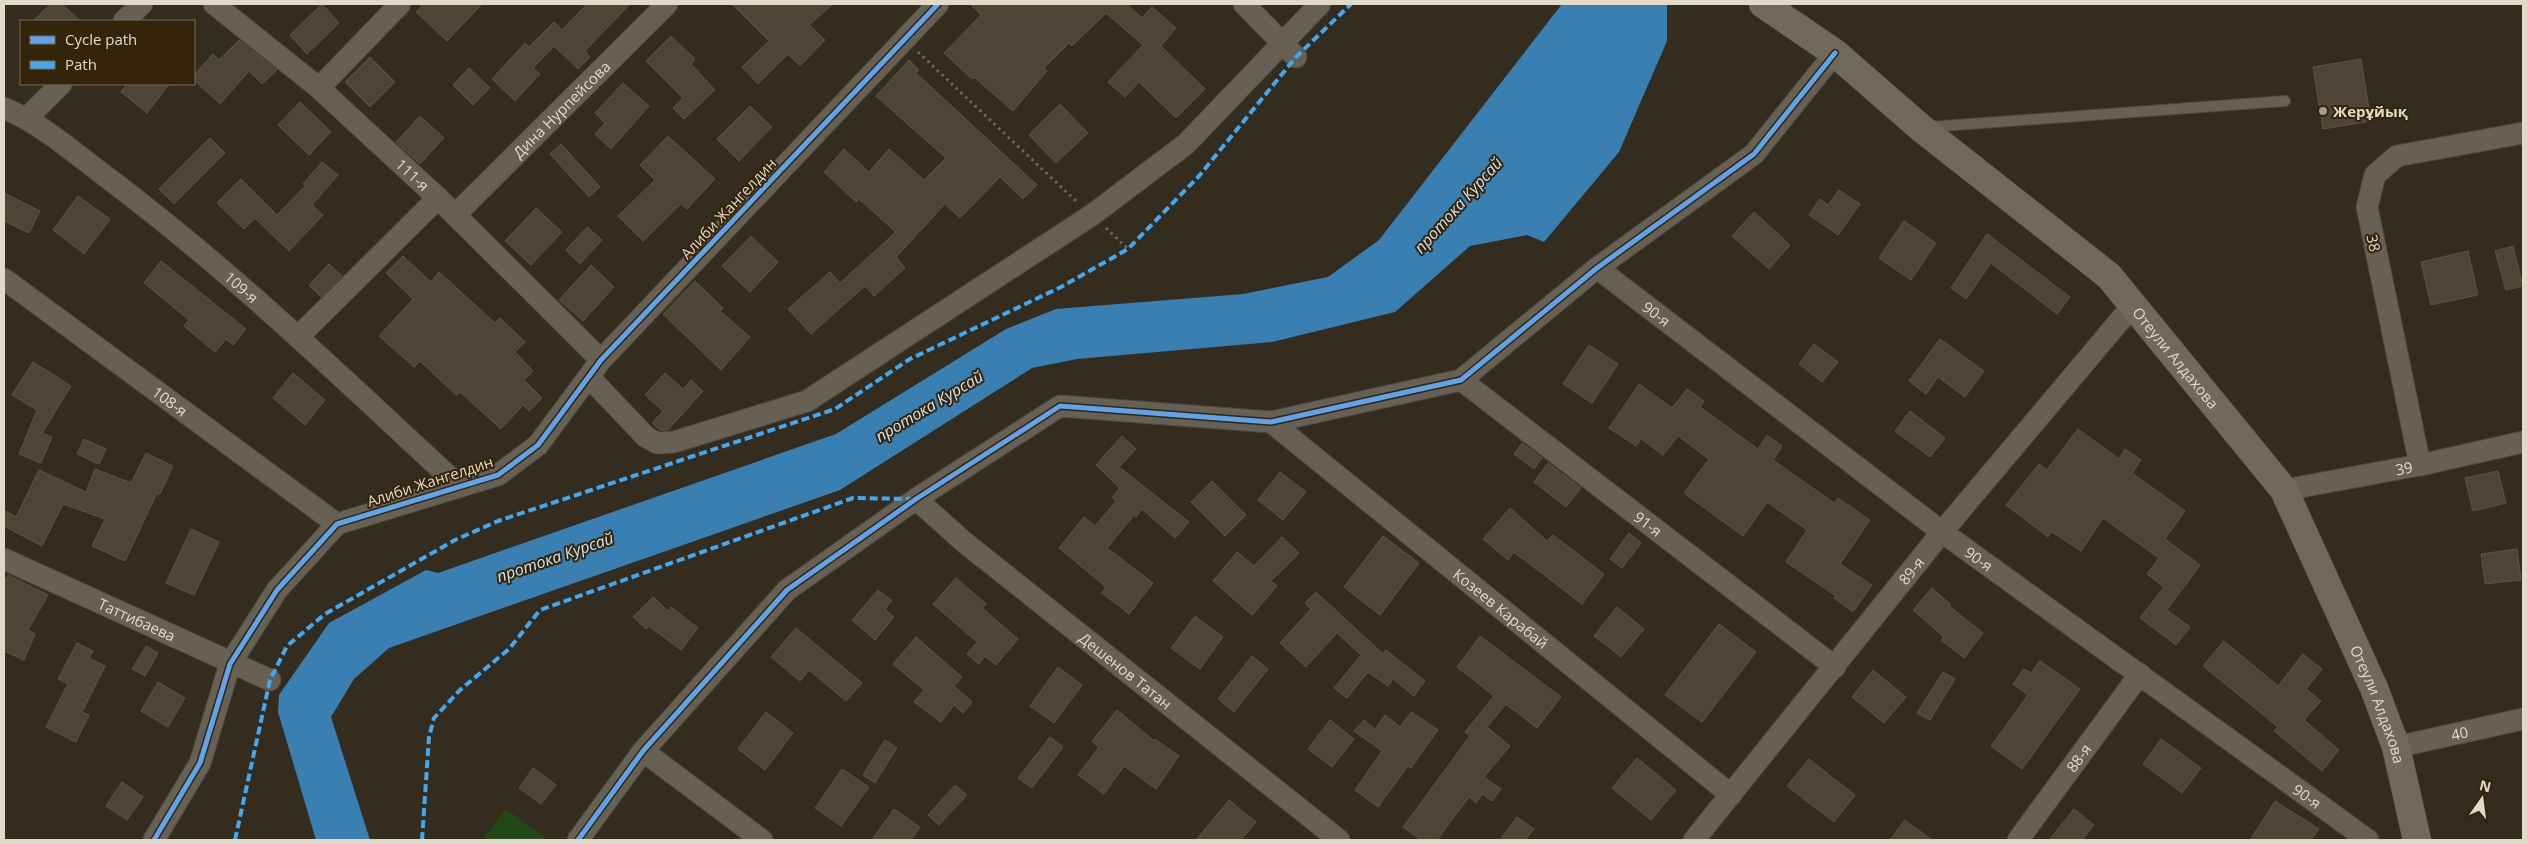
<svg xmlns="http://www.w3.org/2000/svg" width="2527" height="844" font-family="'Open Sans',sans-serif">
  <rect width="100%" height="100%" fill="#342c1e"/>
  <path fill="#244717" d="M506 809 548 840H482Z"/>
  <path fill="#3a7fb2" d="M1562 4H1667V41L1619 152 1544 242 1527 235 1470 246 1395 312 1272 342 1077 359 1032 368 840 490 389 648 354 679 331 717 370 840H316L278 712 279 695 329 623 426 570 438 573 836 434 1006 329 1056 309 1243 294 1328 277 1379 240Z"/>
  <path fill="#4e4536" stroke="#5b5549" d="M50 4H62L80 21H33Z
    M322 4 339 23 307 54 290 35Z
    M423 4H482L447 41 416 12Z
    M587 4H630L585 51 590 57 578 69 554 46 533 68 540 74 515 101 492 79 525 43 529 47 554 22 562 30Z
    M732 4H833L809 25 825 40 800 66 788 54 758 84 742 67 769 41Z
    M970 4H1127L1142 18 1152 7 1176 28 1161 46 1205 89 1176 118 1139 82 1125 97 1108 82 1143 45 1106 13 1072 46 1069 43 1044 68 1047 71 1013 111 974 77 972 79 944 53 981 15Z
    M671 36 695 59 691 64 715 90 684 119 673 108 683 98 646 61Z
    M239 40 277 70 262 84 249 71 220 104 194 80V75L213 54 219 60Z
    M370 57 395 82 370 107 345 82Z
    M2361 59 2371 121 2323 129 2313 67Z
    M909 60 919 70 916 73 1037 185 1023 199 1000 177 960 218 945 204 896 257 905 268 874 296 865 286 811 334 788 309 830 272 840 283 896 232 859 199 856 202 824 172 844 149 869 172 889 149 924 180 946 158 876 96Z
    M469 68 490 88 473 105 453 85Z
    M623 83 649 106 611 149 595 134 605 123 595 113Z
    M127 84H169L147 113 121 92Z
    M300 102 331 132 309 155 278 125Z
    M1060 104 1088 133 1056 163 1029 135Z
    M750 106 772 127 739 161 717 139Z
    M420 116 444 138 420 164 396 142Z
    M668 136 715 179 687 209 681 204 643 241 618 216 655 180 640 165Z
    M210 138 225 153 174 204 159 189Z
    M561 144 600 187 589 197 550 154Z
    M322 162 338 175 312 205 323 215 289 251 255 218 244 229 217 203 241 179 277 215 305 186 303 184Z
    M1839 190 1860 204 1838 235 1809 215 1820 199 1828 205Z
    M4 193 40 211 29 233 4 221Z
    M78 196 110 219 84 254 53 230Z
    M536 208 562 232 531 265 505 241Z
    M1754 212 1790 245 1769 269 1732 236Z
    M1904 221 1936 243 1911 280 1879 258Z
    M587 227 602 240 580 264 566 250Z
    M1987 234 2070 297 2057 314 1991 263 1966 299 1951 288Z
    M751 236 778 262 750 292 722 266Z
    M2513 246 2523 286 2506 290 2495 251Z
    M2468 251 2478 295 2431 305 2421 262Z
    M403 256 431 282 439 272 495 323 500 318 525 342 515 352 533 371 524 380 542 398 529 411 523 405 501 429 460 392 456 395 420 361 414 367 379 336 413 299 386 273Z
    M161 261 246 329 233 345 226 339 215 352 184 326 189 320 144 283Z
    M329 264 342 276 321 297 309 285Z
    M591 265 614 287 583 321 559 300Z
    M695 281 723 308 720 311 750 337 721 370 663 314Z
    M1940 339 1984 371 1965 397 1938 377 1926 394 1909 381Z
    M1814 344 1838 362 1822 382 1799 364Z
    M1589 345 1618 364 1592 403 1563 384Z
    M33 362 71 386 42 433 52 437 41 463 19 454 37 410 12 395Z
    M293 373 325 400 305 425 273 398Z
    M665 373 683 389 691 380 703 391 668 430H660L652 423 663 411 645 395Z
    M1639 384 1672 408 1687 389 1704 401 1700 407 1758 449 1767 435 1782 446 1773 460 1834 503 1838 498 1870 520 1840 564 1872 585 1853 612 1834 598 1836 596 1786 562 1807 530 1767 502 1743 536 1684 493 1709 459 1678 436 1663 455 1641 439 1636 446 1609 428Z
    M1910 411 1945 438 1930 457 1895 431Z
    M2078 429 2119 459 2125 449 2141 460 2132 473 2185 511 2165 539 2200 565 2167 610 2190 627 2176 645 2140 618 2164 587 2147 574 2159 558 2103 518 2081 551 2052 532 2048 537 2006 505 2039 464 2047 470Z
    M1122 436 1136 449 1119 467 1189 522 1175 538 1142 509 1136 517 1134 515 1107 548 1153 583 1129 614 1102 593 1106 587 1059 548 1084 517 1095 526 1116 501 1112 497 1120 488 1096 465Z
    M84 439 106 449 99 464 77 454Z
    M1522 443 1542 458 1534 469 1514 454Z
    M146 453 173 466 160 494 157 493 125 561 92 546 105 519 63 504 42 546 4 526V510L16 517 39 470 86 492 95 469 131 483Z
    M1548 463 1581 488 1566 507 1534 482Z
    M2498 471 2506 503 2473 511 2465 478Z
    M1280 472 1306 492 1283 520 1258 500Z
    M1212 481 1246 515 1225 536 1191 502Z
    M1510 508 1547 541 1553 535 1604 574 1582 604 1514 552 1508 560 1483 539Z
    M191 529 219 542 194 595 166 583Z
    M1629 533 1641 543 1622 568 1610 559Z
    M1383 536 1419 563 1380 615 1344 587Z
    M1282 537 1299 553 1271 581 1277 586 1252 615 1213 581 1237 552 1254 566Z
    M2517 549 2521 580 2485 584 2481 554Z
    M8 575 48 595 28 630 35 634 24 660 4 651V583Z
    M956 578 986 604 982 608 1018 639 996 665 985 656 979 664 967 654 977 642 933 604Z
    M1932 588 1950 604 1949 606 1983 633 1964 658 1941 640 1944 637 1913 610Z
    M878 590 892 601 885 609 894 617 875 640 852 620Z
    M1316 592 1383 654 1386 650 1425 681 1414 696 1393 679 1388 686 1368 672 1347 698 1334 688 1361 655 1337 633 1306 667 1280 643 1311 609 1305 603Z
    M653 597 668 611 671 607 698 628 681 650 649 626 646 629 633 617Z
    M1617 607 1644 629 1621 657 1594 636Z
    M1195 616 1223 637 1200 669 1171 648Z
    M1719 624 1756 652 1702 722 1665 695Z
    M796 628 862 683 846 701 809 670 800 681 771 657Z
    M1480 636 1561 697 1537 728 1506 704 1487 727 1510 746 1484 777 1501 789 1492 801 1482 794 1476 803 1469 797 1437 840H1421L1403 827 1470 736 1465 732 1494 696 1457 667Z
    M916 637 962 677 954 686 972 702 963 713 954 705 941 722 914 702 924 690 893 664Z
    M2224 641 2278 686 2303 654 2322 669 2306 689 2321 701 2304 720 2339 750 2322 771 2274 731 2278 727 2203 666Z
    M77 643 93 651 89 658 105 666 82 712 89 715 76 742 46 727 68 684 58 679Z
    M146 646 158 653 145 676 132 669Z
    M1252 656 1268 669 1234 712 1218 699Z
    M2040 661 2080 689 2022 769 1991 746 2028 695 2013 684 2024 669 2031 673Z
    M1058 667 1082 685 1054 723 1030 706Z
    M1873 670 1906 697 1884 723 1852 697Z
    M1943 672 1955 679 1930 720 1917 713Z
    M158 682 185 698 168 727 141 711Z
    M1117 710 1154 741 1155 739 1179 756 1156 789 1124 766 1104 794 1078 775 1099 747 1092 741Z
    M766 712 793 733 765 770 738 749Z
    M1411 712 1438 730 1411 768 1408 766 1378 807 1355 790 1382 751 1354 731 1364 720 1375 729 1385 715 1400 727Z
    M1330 720 1354 739 1332 767 1308 749Z
    M1050 737 1063 747 1032 788 1018 778Z
    M2161 739 2201 768 2182 793 2143 764Z
    M885 740 897 748 875 783 863 775Z
    M1637 758 1676 790 1651 820 1612 788Z
    M1809 759 1855 795 1834 822 1787 786Z
    M533 768 556 785 541 804 519 788Z
    M842 769 869 787 841 826 815 808Z
    M122 782 143 797 127 820 106 806Z
    M955 785 967 795 939 825 928 815Z
    M1229 800 1256 822 1241 840H1196Z
    M2275 801 2319 829 2311 840H2250Z
    M894 809 920 827 911 840H872Z
    M2074 809 2094 825 2082 840H2049Z
    M1517 817 1534 829 1525 840H1500Z
    M1905 820 1932 840H1890Z"/>
  <g fill="none" stroke-linecap="round" stroke-linejoin="round">
    <g stroke="#4f483c" stroke-width="12">
      <path id="service" d="M1929 127 2285 101"/>
    </g>
    <g stroke="#4f483c" stroke-width="23">
      <g id="minor">
        <path id="s1" d="M214 4 319 88 438 198 601 360"/>
        <path d="M1244 4 1296 57"/>
        <path d="M124 21 142 4"/>
        <path d="M319 88 400 4"/>
        <path id="s2" d="M4 108C44 125 78 156 113 182 236 275 347 382 460 487"/>
        <path d="M27 118 61 84"/>
        <path id="s3" d="M455 215 667 4"/>
        <path id="s4" d="M1597 268 1942 532 2368 840"/>
        <path id="s5" d="M4 279 337 524"/>
        <path d="M298 337 438 198"/>
        <path d="M589 377 646 437 657 443 674 442 807 401 1092 215 1186 144 1320 4"/>
        <path id="s6" d="M1461 380 1835 667"/>
        <path id="s7" d="M1271 422 1731 795"/>
        <path d="M2420 465 2367 207 2375 175 2397 156 2523 133"/>
        <path id="s8" d="M2284 490 2420 465 2523 442"/>
        <path id="s9" d="M916 499 964 542 1339 840"/>
        <path id="s10" d="M4 559 270 680"/>
        <path id="s11" d="M2396 747 2523 719"/>
        <path d="M643 751 762 840"/>
        <path d="M154 840 200 763 230 664 277 590 337 524 498 475 538 445 601 360 938 4"/>
        <path d="M578 840 643 751 787 590 916 499 1060 406 1271 422 1461 380 1597 268 1754 154 1835 53"/>
        <path id="s12" d="M1694 840 1942 532 2133 305"/>
        <path id="s13" d="M2018 840 2140 674"/>
      </g>
    </g>
    <g stroke="#4f483c" stroke-width="29">
      <g id="trunk">
        <path id="s14" d="M1763 4 1835 53 1921 128 2109 276 2284 490 2374 688 2396 747 2417 840"/>
      </g>
    </g>
    <path stroke="#6e685e" stroke-width="3" stroke-dasharray="2.5 4" stroke-linecap="butt" d="M918 52 1077 202
      M1106 228 1128 249"/>
    <use href="#service" stroke="#666055" stroke-width="10"/>
    <use href="#minor" stroke="#666055" stroke-width="21"/>
    <use href="#trunk" stroke="#72685b" stroke-width="28"/>
    <path stroke="#3fa9f5" stroke-width="4" stroke-dasharray="8 4" stroke-linecap="butt" d="M1764 5V4
      M235 840 270 680 287 646 325 614 455 540 498 521 835 409 910 359 1061 287 1128 249 1199 176 1296 57 1351 4
      M422 840 429 737 434 718 460 690 509 649 540 610 853 498 915 499"/>
    <g stroke="#34250a" stroke-width="8">
      <path id="cycleway" d="M154 840 200 763 230 664 277 590 337 524 498 475 538 445 601 360 938 4
        M578 840 643 751 787 590 916 499 1060 406 1271 422 1461 380 1597 268 1754 154 1835 53"/>
    </g>
    <use href="#cycleway" stroke="#60a3ed" stroke-width="5"/>
  </g>
  <circle fill="#a59c8d" stroke="#34250a" stroke-width="2" cx="2323" cy="111" r="5"/>
  <g text-anchor="middle" dominant-baseline="central" stroke-width="4" stroke-linejoin="round" paint-order="stroke">
    <g font-size="15" fill="#e2d9c9" stroke="#34250a">
      <text stroke="none"><textPath href="#s3" startOffset="150">Дина Нурпейсова</textPath></text>
      <text stroke="none"><textPath href="#s1" startOffset="262">111-я</textPath></text>
      <text transform="translate(728 208) rotate(-47)">Алиби Жангелдин</text>
      <text transform="translate(2374 243) rotate(78)">38</text>
      <text stroke="none"><textPath href="#s2" startOffset="298">109-я</textPath></text>
      <text stroke="none"><textPath href="#s4" startOffset="75">90-я</textPath></text>
      <text stroke="none"><textPath href="#s14" startOffset="546">Отеули Алдахова</textPath></text>
      <text stroke="none"><textPath href="#s5" startOffset="206">108-я</textPath></text>
      <text stroke="none"><textPath href="#s8" startOffset="122">39</textPath></text>
      <text transform="translate(430 481) rotate(-18)">Алиби Жангелдин</text>
      <text stroke="none"><textPath href="#s6" startOffset="236">91-я</textPath></text>
      <text stroke="none"><textPath href="#s4" startOffset="480">90-я</textPath></text>
      <text stroke="none"><textPath href="#s12" startOffset="346">89-я</textPath></text>
      <text stroke="none"><textPath href="#s7" startOffset="296">Козеев Карабай</textPath></text>
      <text stroke="none"><textPath href="#s10" startOffset="146">Таттибаева</textPath></text>
      <text stroke="none"><textPath href="#s9" startOffset="271">Дешенов Татан</textPath></text>
      <text stroke="none"><textPath href="#s14" startOffset="951">Отеули Алдахова</textPath></text>
      <text stroke="none"><textPath href="#s11" startOffset="65">40</textPath></text>
      <text stroke="none"><textPath href="#s13" startOffset="102">88-я</textPath></text>
      <text stroke="none"><textPath href="#s4" startOffset="885">90-я</textPath></text>
    </g>
    <g font-size="15" font-weight="bold" fill="#e2d9c9" stroke="#34250a" text-anchor="start">
      <text x="2333" y="111">Жерұйық</text>
    </g>
    <g font-size="16" font-style="italic" fill="#d1e3f3" stroke="#34250a">
      <text transform="translate(1458 205) rotate(-48)">протока Курсай</text>
      <text transform="translate(929 406) rotate(-31)">протока Курсай</text>
      <text transform="translate(555 557) rotate(-19)">протока Курсай</text>
    </g>
  </g>
  <rect width="2527" height="844" fill="none" stroke="#e2d9c9" stroke-width="10"/>
  <rect x="20" y="20" width="175" height="65" fill="#34250a" stroke="#7a6d56"/>
  <rect x="30" y="36" width="25" height="8" fill="#60a3ed" stroke="#7a6d56"/>
  <text x="65" y="45" font-size="15" fill="#e2d9c9">Cycle path</text>
  <rect x="30" y="61" width="25" height="8" fill="#3fa9f5" stroke="#7a6d56"/>
  <text x="65" y="70" font-size="15" fill="#e2d9c9">Path</text>
  <g transform="translate(2482 799) rotate(14)" stroke="#34250a" stroke-width="4" paint-order="stroke">
  <path d="M0-4L9 19L0 12L-9 19Z" fill="#e2d9c9"/>
  <text y="-8" font-size="14" font-weight="bold" text-anchor="middle" fill="#e2d9c9">N</text>
  </g>
</svg>
